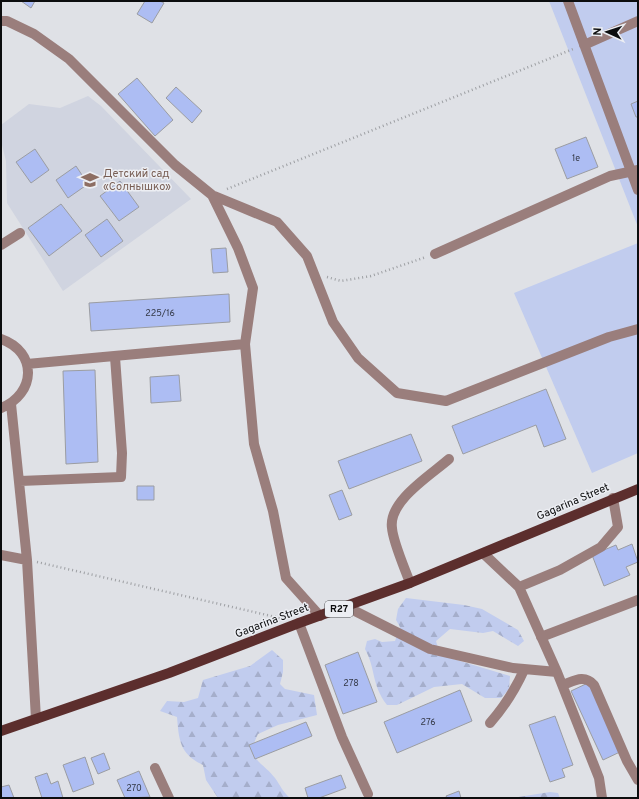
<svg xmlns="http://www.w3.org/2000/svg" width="639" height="799" font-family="Overpass,sans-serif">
  <defs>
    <pattern id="forest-firs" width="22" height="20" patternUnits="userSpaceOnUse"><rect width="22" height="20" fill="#c1ccee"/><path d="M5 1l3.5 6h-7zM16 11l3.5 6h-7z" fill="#a5aecb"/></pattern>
  </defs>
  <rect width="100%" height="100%" fill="#dfe1e6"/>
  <path fill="#d0d4e0" d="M88 96 101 106 191 199 63 291 7 203 6 161 1 141V125L29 104 60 108Z"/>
  <path fill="#c1ccee" d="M549 1H638V227Z
    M638 243V453L592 473 514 293Z"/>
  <path fill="url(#forest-firs)" d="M406 598 464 605 482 609 518 630 524 641 518 646 493 631 483 633 450 629 436 641 440 655 510 676 509 689 501 698H485L462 684 434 687 397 705H387C371 684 376 669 365 649L367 641 375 639 382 642 395 641 400 627 396 620 398 609Z
    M272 650 283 660V672L280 684 285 689 314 695 317 715 278 725 258 734C245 760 261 760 275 778 280 785 283 792 290 798H218L206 780 203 765C180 754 179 741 177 717L160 711 167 701 184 702 198 698 203 680 250 666Z
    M550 792 558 793 560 798H512Z"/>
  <path fill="#adbdf3" stroke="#9b9da2" d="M21 1H35L31 8Z
    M145 1H160L164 3 152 23 137 14Z
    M137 78 173 120 155 136 118 94Z
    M176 87 202 111 192 123 166 98Z
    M638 101V117H636L631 104Z
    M586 137 598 167 567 179 555 149Z
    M35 149 49 170 31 183 16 162Z
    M76 166 88 184 68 198 56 180Z
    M120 181 139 207 119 221 100 196Z
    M61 204 82 231 49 256 28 228Z
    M107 219 123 241 101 257 85 235Z
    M226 248 228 272 213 273 211 249Z
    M229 294 230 322 91 331 89 303Z
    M95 370 98 462 66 464 63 371Z
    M179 375 181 401 151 403 150 377Z
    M546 389 566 439 544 447 536 425 463 454 452 426Z
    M411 434 422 461 349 489 338 461Z
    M137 486H154V500H137Z
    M342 490 352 515 339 520 329 495Z
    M632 544 638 562 626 567 630 575 604 586 592 555 616 545 618 550Z
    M358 652 377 702 343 714 325 665Z
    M590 682 622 751 603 760 571 691Z
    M460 690 472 721 397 753 384 722Z
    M555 716 573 765 562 769 565 777 550 782 529 725Z
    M306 722 312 736 255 759 249 745Z
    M104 753 110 769 98 774 91 758Z
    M85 757 94 784 73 792 63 765Z
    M139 771 150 797 125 798 117 780Z
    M47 773 51 784 58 781 63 798H42L35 777Z
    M341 775 346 788 319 798H308L305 788Z
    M9 785 14 798H1V787Z
    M459 791 461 798H447L446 796Z"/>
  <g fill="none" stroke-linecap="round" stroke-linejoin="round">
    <path stroke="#9d9fa3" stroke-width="2.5" stroke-dasharray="1 3" stroke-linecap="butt" d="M227 189 573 49
      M327 277 341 281 371 276 426 257
      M37 562 280 618"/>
    <path stroke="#9a7e7c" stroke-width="10" d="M568 1 638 190
      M1 21H7L34 34 69 59 175 165 212 195 277 222 307 256 333 322 358 358 397 393 446 401 609 337 638 329
      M584 45 638 21
      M212 195 238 248 253 288 245 344
      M1 245 20 233
      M435 254 610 176 638 170
      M1 339C38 352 36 394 1 408
      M27 364 245 344 254 444 273 511 286 578 320 616
      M11 404 27 560 36 719
      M20 481 121 477 122 453 115 357
      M484 554 519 587 557 672 599 778 602 798
      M1 555 27 560
      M410 583C405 569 393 542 392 528 388 501 431 475 449 459
      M519 587 560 570 601 547 618 527 613 498
      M347 607 430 649 513 668 557 672
      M299 623 342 737 368 794
      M541 637 638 600
      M563 685C574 681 584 674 594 685L627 761 638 780
      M490 723C504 707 515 690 524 670
      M155 768 169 798"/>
    <path stroke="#5c2e2d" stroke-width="10" d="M1 731 169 673 299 623 410 583 638 489"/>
  </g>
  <defs>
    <g id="school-bare" transform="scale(1.38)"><path d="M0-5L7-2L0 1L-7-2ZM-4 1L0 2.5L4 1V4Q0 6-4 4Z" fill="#8d6e63" stroke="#eceef3" stroke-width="2.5" paint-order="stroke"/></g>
  </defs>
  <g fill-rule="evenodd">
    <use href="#school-bare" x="90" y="180"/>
  </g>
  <g text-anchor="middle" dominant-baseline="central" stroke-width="3" stroke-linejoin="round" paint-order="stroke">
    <g font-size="9" fill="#343947">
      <text x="576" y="158">1е</text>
      <text x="160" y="313">225/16</text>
      <text x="351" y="683">278</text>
      <text x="428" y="722">276</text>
      <text x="134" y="788">270</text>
    </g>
    <rect fill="#eceef3" stroke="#4f5053" stroke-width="1" x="325" y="601" width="28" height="16" rx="3"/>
    <g font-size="10" font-weight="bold" fill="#0c0d0e">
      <text x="339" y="609">R27</text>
    </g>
    <g font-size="11" fill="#785e54" stroke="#eceef3" text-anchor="start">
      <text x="103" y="174">Детский сад<tspan x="103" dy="13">«Солнышко»</tspan></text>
    </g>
    <g font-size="11" fill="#0c0d0e" stroke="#eceef3">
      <text transform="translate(573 502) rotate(-23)">Gagarina Street</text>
      <text transform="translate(272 621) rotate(-21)">Gagarina Street</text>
    </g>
  </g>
  <rect width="639" height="799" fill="none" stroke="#0c0d0e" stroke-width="4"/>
  <g transform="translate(607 32) rotate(273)" stroke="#eceef3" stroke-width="3" paint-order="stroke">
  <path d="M0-3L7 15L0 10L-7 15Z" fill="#0c0d0e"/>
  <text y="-6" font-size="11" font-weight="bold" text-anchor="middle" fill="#0c0d0e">N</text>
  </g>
</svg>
